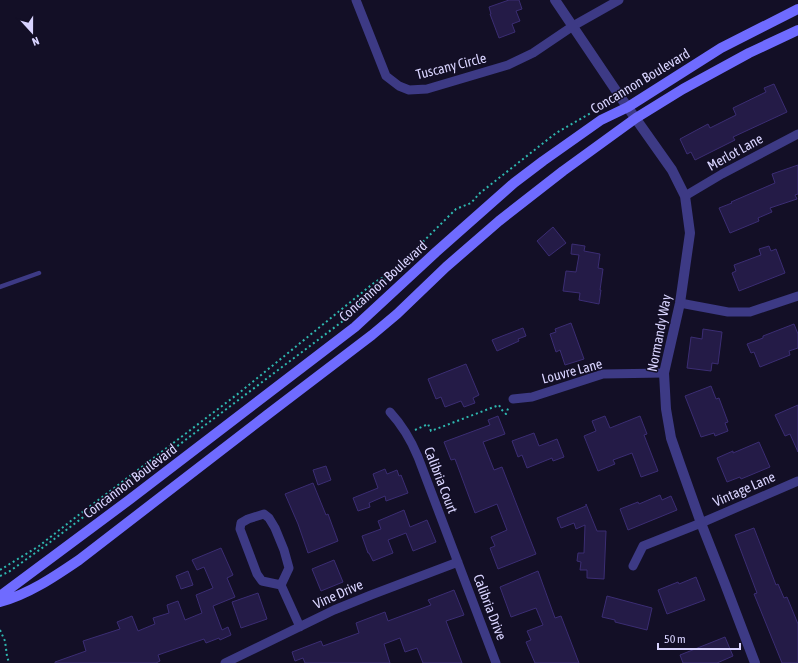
<svg xmlns="http://www.w3.org/2000/svg" width="798" height="663" font-family="'Asap Condensed',sans-serif">
  <rect width="100%" height="100%" fill="#130f26"/>
  <path fill="#241b47" stroke="#3b2d73" d="M509 0H519L522 9 516 11 520 21 512 24 515 32 499 38 490 14H491L489 7Z
    M774 84 787 112 733 137 735 140 695 160 691 152 687 154 680 139 708 124 710 128 736 115 733 108 766 92 764 88Z
    M798 165V194L795 195 797 199 770 208 772 212 758 218 759 221 730 233 719 208 732 203 731 202 775 183 772 174Z
    M553 227 566 243 549 256 537 241Z
    M572 244 585 246 584 251 600 254 598 268 603 269 600 290H601L599 304 579 300 580 293 563 291 566 271 576 272 579 255 571 254Z
    M769 246 771 251 776 249 785 273 739 291 732 273 736 271 734 265 761 255 759 249Z
    M571 323 584 359 565 365 560 350 556 352 550 334 556 332 555 329Z
    M794 324 798 334V348L789 351 790 355 760 367 754 352 751 353 747 344 763 338V336Z
    M523 328 526 336 518 339 519 341 497 351 492 340Z
    M703 329 722 332 718 364 712 363 711 371 687 368 691 337 702 339Z
    M466 364 479 395 473 398 475 403 464 407 461 401 445 407 441 397 436 399 428 379Z
    M711 386 716 399 719 398 728 422 725 423 728 431 715 436 714 433 701 437 685 396Z
    M798 405V452L790 434 785 436 775 415Z
    M498 416 505 434 483 442 494 470 502 467 532 544 536 554 498 569 490 548 495 546 491 537 507 530 497 504 475 513 455 459 451 460 444 442 490 425 488 420Z
    M605 416 610 428 640 416 647 434 644 435 658 471 641 477 632 453 613 460 615 464 598 471 584 436 596 431 592 421Z
    M534 433 539 446 557 439 564 457 553 461 552 458 527 468 522 455 518 457 512 441Z
    M759 442 770 467 741 479 740 477 727 482 717 458 733 451V453Z
    M326 466 331 480 318 485 313 470Z
    M385 469 387 474 397 470 399 476 401 475 408 493 386 501 385 496 369 503 370 507 358 511 353 498 378 488 373 474Z
    M313 483 326 515 328 514 338 541 308 553 298 524 285 494Z
    M660 495 662 500 671 496 677 510 628 530 620 509 638 502 639 504Z
    M586 504 597 531H606L604 579 587 578V570H580L581 562 577 561 578 553H584L585 525 576 529 574 523 561 528 557 518 586 506Z
    M404 510 410 527 427 520 436 542 413 551 406 533 388 540 393 553 373 561 369 553H368L362 536 381 529 378 521Z
    M754 528 776 585 778 584 784 598 787 597 798 624V663H782L754 594 757 593 735 535Z
    M221 548 233 575 227 578 235 597 213 606 222 630 228 627 231 635 220 640 219 638 206 643 204 639 158 655 160 661 156 663H55V662L86 651 83 641 120 629 117 622 132 616 138 631 155 624 153 618 169 613 167 605 178 601 185 620 202 613 196 595 213 588 204 567 197 570 192 560Z
    M334 560 343 582 321 591 312 569Z
    M188 571 193 585 181 589 176 576Z
    M538 571 555 618 561 616 579 663H535L526 642 531 640 527 631 543 625 536 608 511 617 500 587Z
    M696 577 705 600 667 614 658 590 678 582 679 584Z
    M454 590 464 615 446 621 462 663H423L417 648 405 652 400 638 384 644 390 663H305L303 658 295 661 292 652 321 641 323 646 359 633 356 623 385 612 388 621 431 605 428 600Z
    M258 593 267 619 241 628 232 602Z
    M607 596 652 608 647 630 615 622V620L602 617Z
    M725 637 733 656 717 663H683L680 655Z"/>
  <g fill="none" stroke-linecap="round" stroke-linejoin="round">
    <path stroke="#2fb8b0" stroke-width="2" stroke-dasharray="2 3" stroke-linecap="butt" d="M415 430 428 424 431 431 499 405 501 409 506 414 509 406
      M0 570 39 546 76 517 239 393 375 282 387 275
      M0 576 10 571 49 543 343 321 456 209 471 203 480 193 556 133 591 113
      M0 630 5 641 7 656 9 663"/>
    <path stroke="#3d3a85" stroke-width="4.5" d="M0 287 39 273"/>
    <path stroke="#3d3a85" stroke-width="9" d="M356 0 386 76 399 86 409 90 427 89 508 65 533 53 573 26 619 0
      M685 196 722 174 798 134
      M680 303 728 312H750L798 296
      M513 399 532 397 603 374 664 373
      M390 412C402 425 411 440 418 457L496 663
      M264 514 269 518 275 528 284 550 289 568 281 585 262 581 257 574 240 529 241 523 248 519Z
      M633 566 643 546 701 523 798 481
      M281 585 300 627
      M225 663 334 610 371 595 458 562"/>
    <path stroke="#3d3a85" stroke-width="10" d="M555 0 619 95 672 170 685 196 690 233 680 303 664 373 666 409 671 438 680 464 701 523 725 584 755 663"/>
    <path stroke="#6f6bff" stroke-width="10" d="M0 596 129 500 355 327 436 252 514 183 543 161 601 120 628 107 721 48 798 9
      M0 602C29 594 54 577 79 560L267 415 372 335 397 314 446 267 499 221 563 171 636 118 683 89 749 53 798 30"/>
  </g>
  <g text-anchor="middle" dominant-baseline="central" stroke-width="3" stroke-linejoin="round" paint-order="stroke">
    <g font-size="14" fill="#d9d4ff" stroke="#130f26">
      <text transform="translate(451 66) rotate(-14)">Tuscany Circle</text>
      <text transform="translate(640 81) rotate(-31)">Concannon Boulevard</text>
      <text transform="translate(735 152) rotate(-29)">Merlot Lane</text>
      <text transform="translate(383 281) rotate(-42)">Concannon Boulevard</text>
      <text transform="translate(659 333) rotate(-79)">Normandy Way</text>
      <text transform="translate(572 371) rotate(-15)">Louvre Lane</text>
      <text transform="translate(441 480) rotate(69)">Calibria Court</text>
      <text transform="translate(130 481) rotate(-37)">Concannon Boulevard</text>
      <text transform="translate(744 489) rotate(-24)">Vintage Lane</text>
      <text transform="translate(338 594) rotate(-24)">Vine Drive</text>
      <text transform="translate(490 607) rotate(69)">Calibria Drive</text>
    </g>
  </g>
  <g transform="translate(32 32) rotate(159)" stroke="#130f26" stroke-width="3" paint-order="stroke">
  <path d="M0-3L7 15L0 10L-7 15Z" fill="#d9d4ff"/>
  <text y="-6" font-size="11" font-weight="bold" text-anchor="middle" fill="#d9d4ff">N</text>
  </g>
  <path d="M658 643v6h82v-6" fill="none" stroke="#d9d4ff" stroke-width="2"/>
  <text x="664" y="643" font-size="12" fill="#d9d4ff" stroke="#130f26" stroke-width="3" paint-order="stroke">50 m</text>
</svg>
